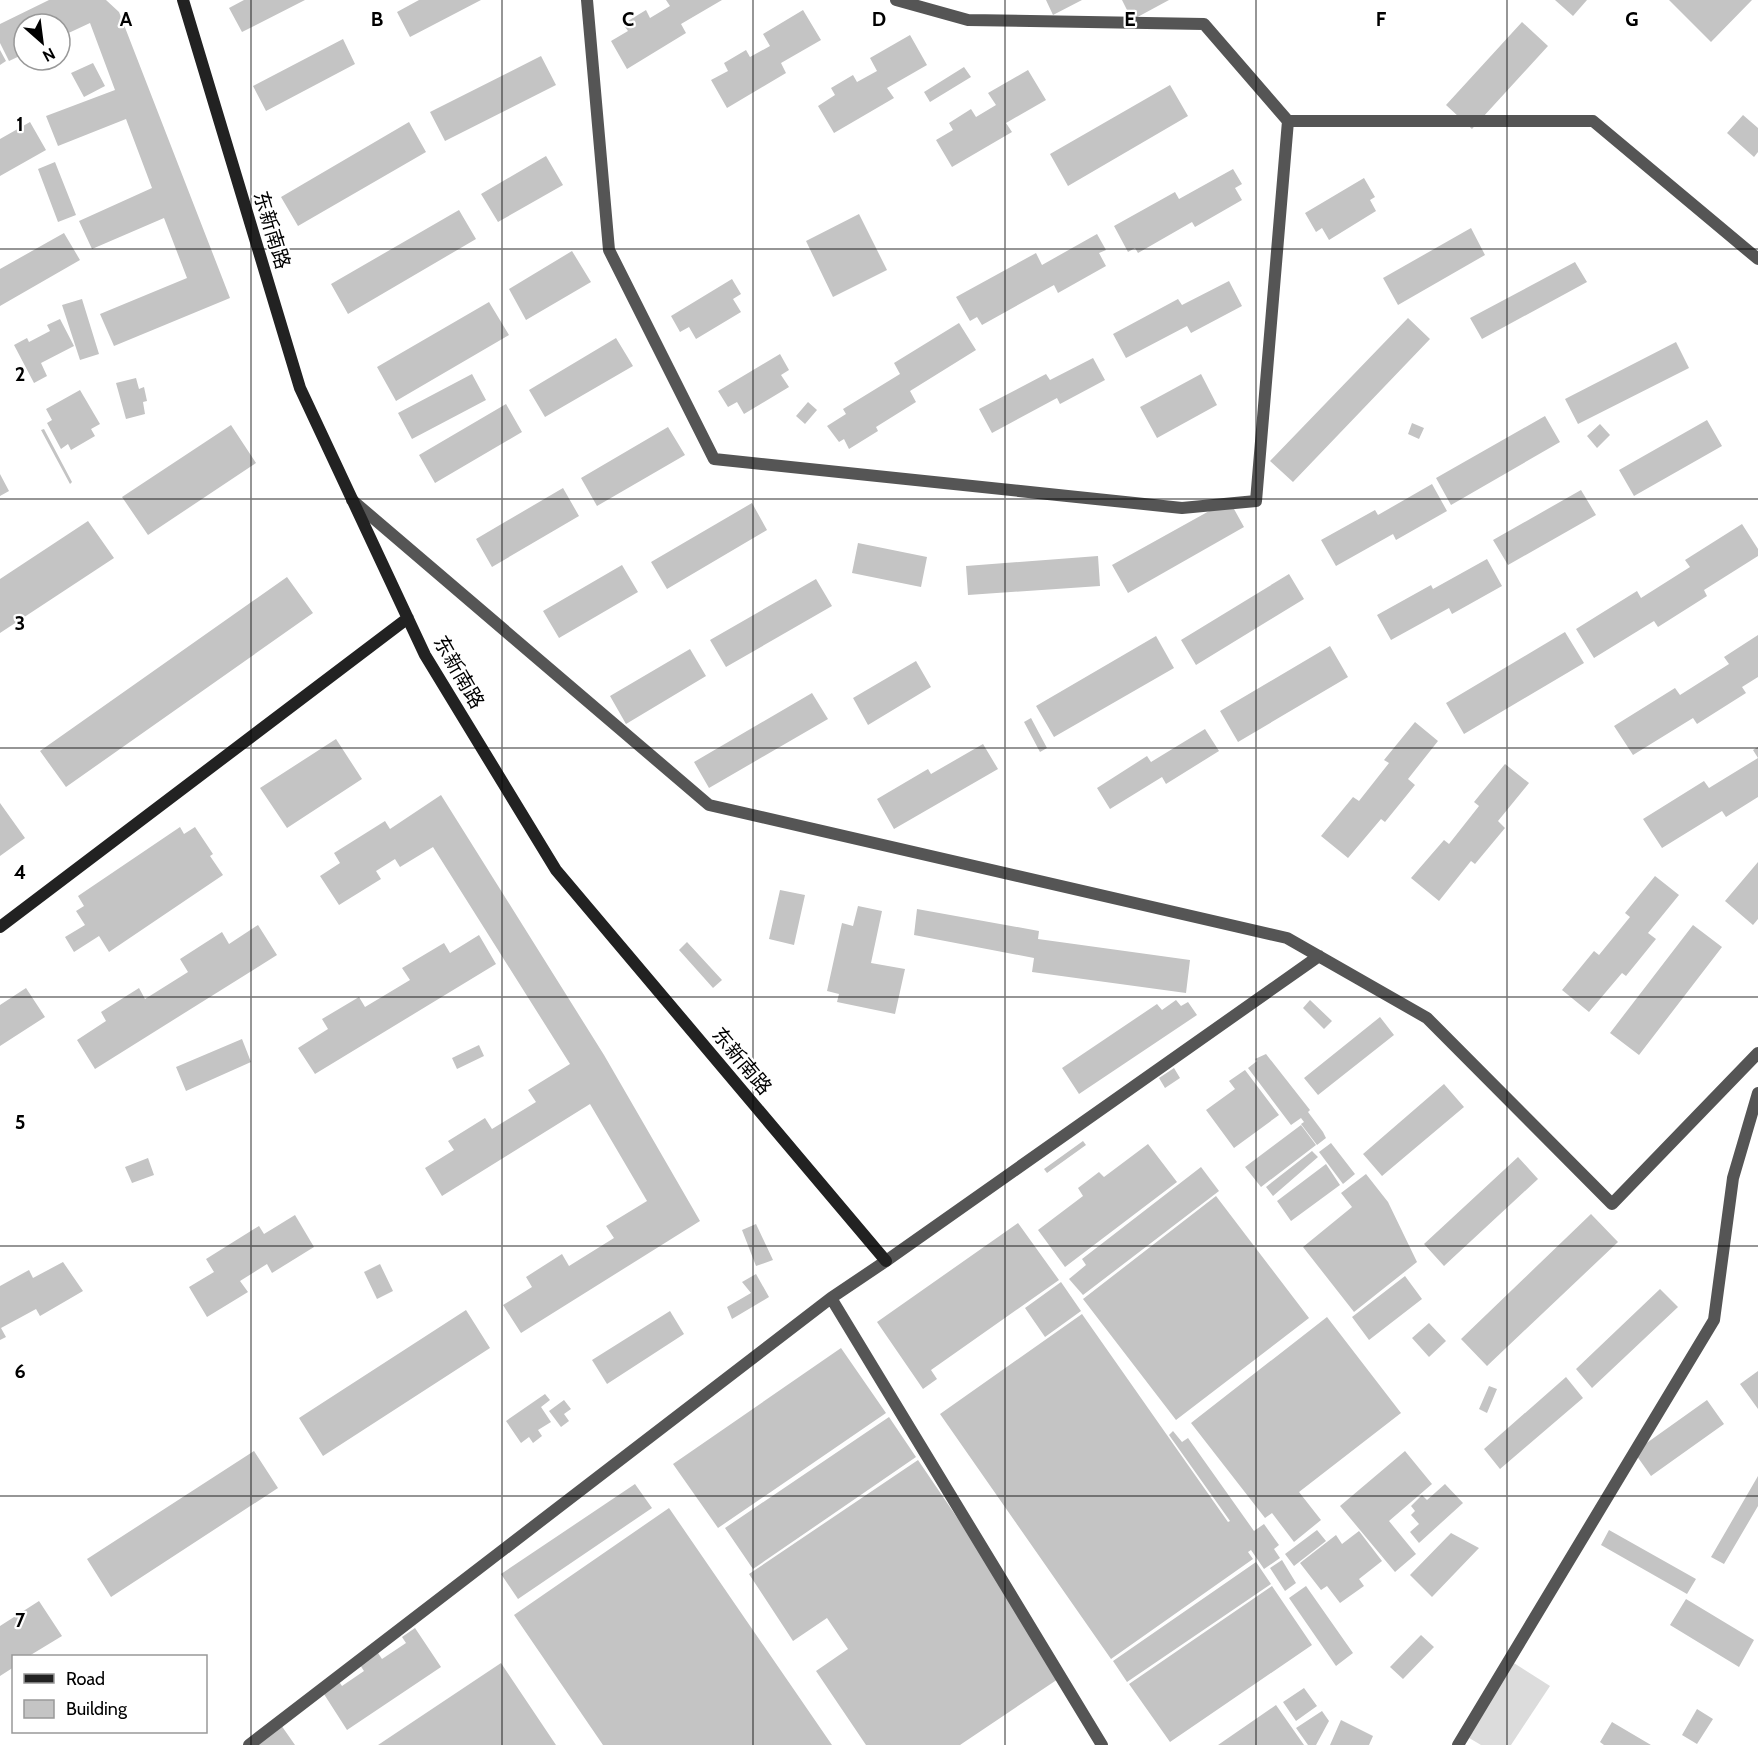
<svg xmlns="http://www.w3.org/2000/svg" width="1758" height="1745" font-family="Cabin,'Noto Sans SC',sans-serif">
  <rect width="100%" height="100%" fill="#fff"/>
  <path fill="#dcdcdc" d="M1506 1658 1550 1686 1511 1745H1481L1459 1732Z"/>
  <path fill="#c4c4c4" d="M49 0H106L119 12 230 298 114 346 100 314 187 278 164 218 92 249 79 221 152 188 126 119 58 146 46 116 115 90 90 23 60 37V24H24V54L9 61 0 43V24Z
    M244 0H305L242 32 229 8Z
    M419 0H481L410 37 397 12Z
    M666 0H722L681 24 686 33 627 69 611 41 628 31 623 24 646 10 650 18 670 6Z
    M1046 0H1082L1053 15Z
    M1122 0H1169L1132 20Z
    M1555 0H1587L1573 16Z
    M1669 0H1752L1711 42Z
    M803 10 821 40 781 63 786 73 727 108 711 80 728 71 724 63 746 50 750 57 770 46 763 34Z
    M1522 22 1548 46 1472 129 1446 105Z
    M910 35 927 65 887 88 894 98 834 133 818 106 835 95 831 88 853 75 857 82 877 71 870 58Z
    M343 39 355 64 266 111 253 86Z
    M0 50 6 61 0 65Z
    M541 56 556 85 445 141 430 112Z
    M93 63 105 86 84 97 71 73Z
    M964 67 971 77 930 102 924 92Z
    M1028 70 1046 100 1006 123 1012 132 952 167 936 140 953 130 949 123 971 109 976 117 996 105 988 93Z
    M1170 85 1188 116 1068 186 1050 154Z
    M1743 115 1758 128V152L1754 157 1727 133Z
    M30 122 46 150 0 176V139Z
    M409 122 426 152 298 226 281 197Z
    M546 156 563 185 498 222 481 194Z
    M55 162 76 215 58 222 38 169Z
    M1233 169 1242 184 1235 188 1242 200 1195 227 1192 222 1138 253 1135 248 1128 252 1114 226 1175 192 1179 199Z
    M1364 178 1375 197 1370 200 1376 211 1329 240 1322 228 1316 232 1305 213Z
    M459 210 476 239 348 314 331 284Z
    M859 214 887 270 833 297 806 241Z
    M1471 228 1485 255 1398 305 1383 278Z
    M64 233 80 260 0 306V269Z
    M1097 234 1106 250 1099 253 1106 266 1058 293 1054 285 982 325 977 317 970 321 956 297 1036 253 1042 265Z
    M572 251 591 282 526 320 509 289Z
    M1575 262 1587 282 1482 339 1470 318Z
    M732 279 741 294 733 299 741 312 696 339 689 327 680 332 671 316Z
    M1229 281 1242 306 1191 333 1187 326 1126 358 1113 334 1178 299 1182 305Z
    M82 299 99 354 80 360 62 305Z
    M489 302 509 335 396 401 377 367Z
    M1408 318 1430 339 1293 482 1270 461Z
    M60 319 74 346 41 363 47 376 34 383 14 345 27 338 29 342 50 331 47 325Z
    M959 323 976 350 910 391 916 402 876 427 878 431 849 449 844 439 839 442 827 426 846 414 843 409 900 374 894 363Z
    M616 338 633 366 545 417 529 390Z
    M1676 342 1689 368 1578 424 1565 399Z
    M780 354 789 370 781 375 789 387 744 414 737 402 728 407 718 391Z
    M1093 358 1105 380 1060 404 1057 398 992 433 979 409 1046 374 1050 380Z
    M472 374 486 400 412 439 398 413Z
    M1201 374 1217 405 1157 438 1140 407Z
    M136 378 139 389 144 387 147 401 143 402 145 414 126 419 116 383Z
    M80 390 100 424 91 429 95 436 71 450 68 444 61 449 47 423 52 420 46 409Z
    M808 402 817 410 805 424 796 416Z
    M506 404 522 432 435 483 419 455Z
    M1545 416 1560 442 1451 505 1436 478Z
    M1707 420 1722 446 1634 496 1619 470Z
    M1412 423 1424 428 1419 439 1408 434Z
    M1600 424 1610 435 1597 448 1587 436Z
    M231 425 256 463 148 535 122 497Z
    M668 427 685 455 597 506 581 478Z
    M44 429 72 482 70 484 41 430Z
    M0 474 9 491 0 496Z
    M1432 484 1447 511 1396 540 1393 534 1336 566 1321 540 1375 510 1378 515Z
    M563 488 579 516 492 567 476 539Z
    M1581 490 1596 515 1508 565 1493 540Z
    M1229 500 1244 527 1128 593 1112 565Z
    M752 503 767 530 667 589 651 562Z
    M88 521 114 558 0 633V579Z
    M1742 524 1758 549V556L1704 590 1707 596 1658 627 1654 621 1594 658 1576 629 1637 591 1641 598 1690 567 1685 560Z
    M858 543 927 557 921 587 852 573Z
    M1098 556 1100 586 968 595 966 566Z
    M1487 559 1502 586 1452 614 1449 608 1391 640 1377 615 1431 585 1433 589Z
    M622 565 638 592 559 638 543 611Z
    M1289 574 1304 599 1196 665 1181 640Z
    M287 577 313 613 66 787 40 751Z
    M816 579 832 606 726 667 710 640Z
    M1565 632 1584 663 1464 734 1446 703Z
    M1758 635V677L1742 687 1746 693 1697 724 1693 718 1633 755 1614 726 1675 688 1680 695 1729 664 1724 657Z
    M1156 636 1174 668 1054 737 1036 706Z
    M1330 646 1348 677 1238 742 1220 711Z
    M690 649 706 676 626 724 610 696Z
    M916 661 931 687 868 725 853 698Z
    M812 693 828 719 709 788 694 762Z
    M1031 718 1047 748 1040 752 1024 722Z
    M1415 722 1438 741 1408 779 1415 785 1385 822 1381 819 1348 858 1321 836 1353 797 1359 801 1389 763 1384 760Z
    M1205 729 1219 751 1166 784 1162 777 1110 809 1097 788 1147 756 1151 762Z
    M336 739 362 779 287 828 260 788Z
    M983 744 998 769 894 829 877 799 928 769 931 774Z
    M1758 747V797L1726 817 1722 811 1662 848 1643 819 1704 781 1709 788 1758 758 1753 750Z
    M1505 764 1529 783 1498 821 1505 828 1475 864 1471 861 1439 901 1411 878 1444 840 1449 844 1479 806 1474 802Z
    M441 795 604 1055 700 1221 521 1333 503 1305 532 1287 526 1277 562 1254 569 1266 614 1238 606 1226 647 1201 590 1104 442 1196 425 1168 454 1150 448 1141 485 1118 492 1129 536 1102 528 1090 570 1064 433 847 400 867 395 859 376 871 381 879 339 905 320 876 340 863 334 853 385 821 390 829Z
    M0 803 25 838 0 856Z
    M180 827 184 834 195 827 213 854 210 856 223 875 109 952 99 936 74 952 65 937 85 925 76 911 84 906 78 896Z
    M1758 862V919L1753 925 1725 901Z
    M1655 876 1679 895 1648 933 1656 939 1626 976 1622 973 1589 1012 1562 990 1594 951 1599 955 1630 917 1625 913Z
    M780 890 805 895 794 945 769 939Z
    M858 906 882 911 871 963 905 969 895 1014 837 1002 839 994 827 991 842 923 853 926Z
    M917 909 1039 931 1038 939 1190 960 1186 993 1032 972 1034 958 914 935Z
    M258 925 277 955 95 1069 77 1040 106 1021 101 1012 139 988 145 999 188 972 180 959 222 932 229 944Z
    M1693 925 1722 947 1639 1055 1610 1033Z
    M479 935 496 964 315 1074 298 1048 328 1029 322 1019 359 997 365 1007 410 980 402 968 444 943 450 953Z
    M687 942 722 980 713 988 679 950Z
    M26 988 45 1017 0 1046V1005Z
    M1176 1000 1181 1006 1188 1002 1197 1015 1079 1094 1062 1068 1157 1004 1162 1010Z
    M1310 1000 1332 1021 1324 1029 1303 1008Z
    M1380 1017 1394 1035 1318 1095 1304 1078Z
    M242 1039 251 1062 186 1091 176 1067Z
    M479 1045 484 1056 457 1069 452 1058Z
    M1266 1054 1310 1110 1308 1112 1323 1132 1326 1138 1317 1145 1301 1124 1304 1122 1301 1118 1291 1125 1248 1068 1257 1061 1255 1059Z
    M1174 1068 1180 1078 1165 1088 1159 1078Z
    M1245 1070 1279 1115 1234 1148 1206 1110 1235 1089 1229 1081Z
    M1444 1084 1464 1107 1382 1176 1363 1154Z
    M1301 1125 1316 1145 1261 1187 1245 1167Z
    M1083 1141 1086 1145 1047 1173 1044 1169Z
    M1331 1143 1355 1174 1343 1184 1319 1152Z
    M1148 1144 1177 1182 1065 1267 1038 1230 1083 1196 1078 1188 1099 1172 1104 1177Z
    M1312 1151 1318 1157 1273 1196 1266 1187Z
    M1518 1157 1538 1179 1444 1266 1424 1244Z
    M148 1158 154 1175 132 1183 125 1167Z
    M1326 1164 1340 1185 1291 1221 1277 1201Z
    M1201 1167 1219 1191 1083 1295 1069 1279 1086 1265 1082 1259Z
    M1366 1174 1388 1202 1417 1262 1354 1312 1303 1247 1352 1207 1341 1193Z
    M1216 1196 1309 1318 1176 1420 1083 1299Z
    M1591 1214 1618 1242 1487 1366 1461 1339Z
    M295 1215 314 1247 272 1273 267 1264 240 1281 248 1292 207 1317 189 1287 214 1272 206 1259 259 1226 264 1234Z
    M1018 1223 1059 1280 931 1370 937 1379 923 1389 877 1322Z
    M756 1224 773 1260 756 1266 742 1230Z
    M63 1262 83 1291 40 1316 36 1309 1 1328 6 1337 0 1340V1286L29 1270 33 1278Z
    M380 1264 393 1291 377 1299 364 1272Z
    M756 1274 769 1297 732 1319 727 1307 751 1293 742 1282Z
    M1405 1276 1422 1299 1369 1340 1352 1317Z
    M1061 1282 1081 1311 1045 1337 1025 1308Z
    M1660 1289 1678 1307 1592 1388 1576 1369Z
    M466 1310 490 1348 323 1456 299 1418Z
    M670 1311 684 1334 607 1384 592 1360Z
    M1082 1314 1228 1522 1230 1521 1169 1435 1173 1431 1182 1442 1188 1438 1254 1531 1264 1524 1279 1545 1274 1549 1280 1558 1264 1569 1251 1550 1248 1552 1253 1559 1111 1659 940 1414Z
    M1327 1317 1401 1413 1299 1492 1321 1520 1294 1542 1272 1513 1265 1518 1191 1423Z
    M1429 1323 1446 1341 1429 1357 1412 1338Z
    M841 1348 886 1413 718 1528 673 1464Z
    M1758 1371V1409L1740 1384Z
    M1566 1377 1583 1398 1500 1469 1484 1449Z
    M1489 1386 1497 1389 1487 1413 1479 1409Z
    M545 1394 550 1400 541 1407 551 1422 538 1430 542 1436 533 1443 529 1437 521 1443 506 1421Z
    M564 1400 571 1409 564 1414 569 1421 561 1427 549 1411Z
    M1707 1400 1724 1424 1651 1476 1634 1452Z
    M889 1417 916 1457 753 1569 725 1528Z
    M254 1451 278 1488 111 1597 87 1559Z
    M1405 1451 1432 1484 1389 1521 1416 1554 1395 1572 1340 1506Z
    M918 1460 1064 1675 960 1745H866L816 1671 848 1649 827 1618 793 1641 749 1574Z
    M1758 1476V1506L1724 1564 1711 1557Z
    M635 1484 652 1508 518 1599 501 1574Z
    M1445 1484 1463 1503 1419 1543 1410 1532 1419 1524 1411 1515 1415 1511 1411 1506 1422 1495 1427 1500Z
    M669 1508 832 1745H603L514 1615Z
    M1317 1530 1326 1541 1294 1566 1285 1554Z
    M1609 1530 1696 1579 1687 1594 1601 1545Z
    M1359 1531 1382 1561 1359 1579 1364 1586 1340 1603 1327 1586 1321 1590 1300 1563 1336 1535 1342 1544Z
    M1451 1533 1479 1548 1432 1597 1410 1575Z
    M1282 1560 1296 1583 1285 1591 1270 1568Z
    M1256 1562 1271 1584 1127 1682 1113 1661Z
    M1272 1586 1312 1645 1170 1742 1129 1684Z
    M1306 1586 1353 1653 1336 1666 1289 1598Z
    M1686 1599 1754 1640 1739 1667 1670 1625Z
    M39 1601 62 1636 29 1656H14V1667L0 1676V1626Z
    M415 1628 441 1667 347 1730 322 1691 338 1680 342 1686 364 1671 360 1665 378 1653 382 1659 406 1643 402 1637Z
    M1421 1635 1434 1647 1403 1679 1390 1667Z
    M501 1663 556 1745H378Z
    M1304 1688 1317 1706 1296 1721 1283 1702Z
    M1276 1705 1304 1745H1218Z
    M1697 1709 1713 1719 1697 1744 1682 1735Z
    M1322 1711 1329 1721 1316 1745H1308L1296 1728Z
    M1341 1720 1373 1736 1369 1745H1330Z
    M1612 1722 1651 1745H1604L1600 1742Z
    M281 1725 295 1745H252Z"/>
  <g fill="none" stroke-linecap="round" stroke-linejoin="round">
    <path stroke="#555" stroke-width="12" d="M587 0 609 250 714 459 1182 508 1256 501 1288 121 1204 24 968 20 896 0
      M1288 121H1593L1758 259
      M352 500 709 805 1287 938 1427 1018 1612 1204 1758 1053
      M831 1298 886 1261 1319 956
      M249 1745 831 1298 1102 1745
      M1458 1745 1714 1320 1733 1178 1758 1093"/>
    <path stroke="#222" stroke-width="12" d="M183 0 300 388 425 655 556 870 886 1261
      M0 927 408 618"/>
  </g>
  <path fill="none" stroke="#000" stroke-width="1.5" stroke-opacity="0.55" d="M251 0V1745M502 0V1745M753 0V1745M1005 0V1745M1256 0V1745M1507 0V1745M0 249H1758M0 499H1758M0 748H1758M0 997H1758M0 1246H1758M0 1496H1758"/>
  <g text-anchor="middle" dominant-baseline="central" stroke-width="4.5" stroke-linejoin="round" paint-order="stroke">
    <g font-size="20" fill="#000" stroke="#fff">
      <text transform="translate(272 230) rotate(73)">东新南路</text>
      <text transform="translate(459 672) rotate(60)">东新南路</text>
      <text transform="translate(742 1061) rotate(50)">东新南路</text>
    </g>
  </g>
  <g font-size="20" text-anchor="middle" font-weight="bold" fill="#000" stroke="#fff" stroke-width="4.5" stroke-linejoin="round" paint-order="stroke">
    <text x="126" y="26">A</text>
    <text x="377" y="26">B</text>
    <text x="628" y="26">C</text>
    <text x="879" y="26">D</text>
    <text x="1130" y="26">E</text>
    <text x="1381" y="26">F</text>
    <text x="1632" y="26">G</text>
    <text x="20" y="131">1</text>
    <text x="20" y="381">2</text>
    <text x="20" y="630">3</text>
    <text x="20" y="879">4</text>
    <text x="20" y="1129">5</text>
    <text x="20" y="1378">6</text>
    <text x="20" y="1627">7</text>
  </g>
  <rect x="12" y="1655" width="195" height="78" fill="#ffffff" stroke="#999999" stroke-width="1.5"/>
  <rect x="24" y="1674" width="30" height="9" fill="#222222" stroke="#999999" stroke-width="1.5"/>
  <text x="66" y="1685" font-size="18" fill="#000000">Road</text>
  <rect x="24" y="1700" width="30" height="18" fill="#c4c4c4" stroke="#999999" stroke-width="1.5"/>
  <text x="66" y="1715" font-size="18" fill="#000000">Building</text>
  <g transform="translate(42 42) rotate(152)"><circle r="28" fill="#ffffff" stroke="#999999" stroke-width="1.5"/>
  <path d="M0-4.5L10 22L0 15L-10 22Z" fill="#000000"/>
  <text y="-9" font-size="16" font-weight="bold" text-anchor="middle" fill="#000000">N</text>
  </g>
</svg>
